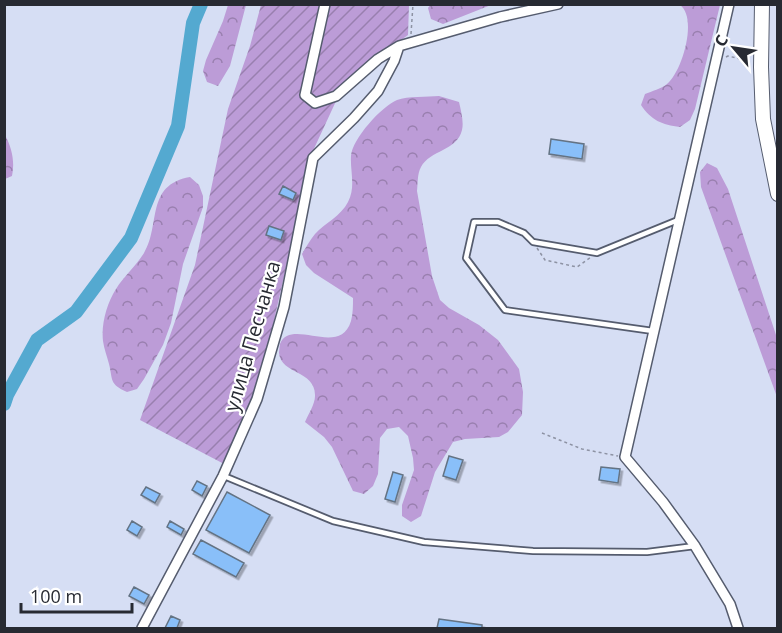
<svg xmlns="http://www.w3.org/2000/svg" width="782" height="633" font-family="'Open Sans',sans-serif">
  <defs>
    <pattern id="forest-crowns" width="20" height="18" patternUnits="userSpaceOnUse" patternTransform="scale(1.5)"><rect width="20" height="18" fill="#bc9cd7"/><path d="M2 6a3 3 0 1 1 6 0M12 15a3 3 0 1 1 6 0" fill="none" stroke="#997faf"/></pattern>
    <pattern id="garden-furrows" width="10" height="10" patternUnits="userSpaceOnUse" patternTransform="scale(1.5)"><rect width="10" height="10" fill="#bc9cd7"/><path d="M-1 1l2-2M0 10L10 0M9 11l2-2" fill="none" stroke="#997faf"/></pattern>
    <filter id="shadow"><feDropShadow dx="2.5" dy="2.5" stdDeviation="0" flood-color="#0004"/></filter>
  </defs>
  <rect width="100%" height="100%" fill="#d6def4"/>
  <path fill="url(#forest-crowns)" d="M228 5H246L230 66 218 86 207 82 203 71 206 60 223 21Z
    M430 5V4L491 5 443 24 431 19 428 8Z
    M680 5H720L695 109 690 120 680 127C662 125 651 120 641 105L645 94C652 91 661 89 667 84 682 72 698 18 680 5Z
    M439 96 459 102C461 111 464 122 462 130 457 151 430 150 421 167 417 174 418 184 417 191L432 276 440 300 449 308 479 325 498 340 519 369 523 392 522 415 508 432 499 437 465 439 453 442 435 472 421 516 411 522 402 516V505L414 470 413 458 408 436 399 427 387 429 380 438 378 474 373 486 364 494 353 491 332 447 324 437 305 422C308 415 315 404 315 396 316 370 281 375 279 353 279 352 280 344 280 344 291 317 340 358 351 321 353 314 353 305 353 298L314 273 306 265 302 254C306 247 310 240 315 234 325 223 341 216 348 202 356 187 350 171 351 156 352 139 382 106 397 100 408 96 427 97 439 96Z
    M5 135C12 148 15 162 12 176L5 179Z
    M707 163 717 168 728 189 777 338V397L701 187 700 172Z
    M190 177 199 185 203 196V207L183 264 171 323 163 345 144 379 137 389 127 392C109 384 113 380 109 364 107 356 104 349 103 341 101 324 107 303 116 289 124 276 136 266 144 253 161 225 145 185 190 177Z"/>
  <path fill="url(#garden-furrows)" d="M261 5H409L408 35 372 61 343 86 312 153 268 347 248 415 226 465 140 420 195 265 228 109 250 46Z"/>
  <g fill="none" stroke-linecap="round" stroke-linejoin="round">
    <path stroke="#54a9d0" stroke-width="14" d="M4 404 7 395 37 340 76 312 131 238 178 126 193 23 201 4"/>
  </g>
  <path fill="#89bff9" stroke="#647384" stroke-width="1.5" filter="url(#shadow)" d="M551 139 584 144 582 159 549 154Z
    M283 186 296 193 293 200 279 194Z
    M269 226 284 231 281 240 266 235Z
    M449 456 463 460 456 480 443 476Z
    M601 467 620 469 618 483 599 480Z
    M393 472 403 475 395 502 385 499Z
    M197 481 207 486 202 496 192 490Z
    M146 487 160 494 155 503 141 495Z
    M227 492 270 515 249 553 206 530Z
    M132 521 142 527 137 536 127 530Z
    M170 521 184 529 181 535 167 527Z
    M201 540 244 563 236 577 193 554Z
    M134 587 149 595 144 604 129 596Z
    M171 616 180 620 177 628H165Z
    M439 619 482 625V628H437Z"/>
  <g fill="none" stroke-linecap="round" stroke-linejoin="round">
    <g stroke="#555c6e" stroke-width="8">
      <path id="lane" d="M653 331 505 310 466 258 474 222H498L524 233 533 242 597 253 678 220
        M224 476 333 521 424 542 533 551 647 552 695 546"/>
    </g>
    <g stroke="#555c6e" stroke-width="12">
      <path id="street" d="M325 4 305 95 315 103 336 96 378 59 399 46
        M729 4 625 457 663 502 695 546 730 604 738 628
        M142 628 223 476 257 399 284 307 313 158 354 118 378 91 394 61 399 46 500 17 558 4"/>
    </g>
    <g stroke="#555c6e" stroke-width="16">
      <path id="primary" d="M762 4 761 67 763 119 778 194"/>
    </g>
    <path stroke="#8d92a3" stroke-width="1.5" stroke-dasharray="3 3" stroke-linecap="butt" d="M411 34 413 4
      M726 57 728 56 749 61
      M537 248 545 260 577 267 591 257
      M542 433 582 449 618 456"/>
    <use href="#lane" stroke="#fff" stroke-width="4.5"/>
    <use href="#street" stroke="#fff" stroke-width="9"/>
    <use href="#primary" stroke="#fff" stroke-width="14"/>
  </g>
  <g text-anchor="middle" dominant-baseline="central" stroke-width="4.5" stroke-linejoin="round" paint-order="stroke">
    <g font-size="20" fill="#272a32" stroke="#fff">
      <text transform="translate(252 336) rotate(-74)">улица Песчанка</text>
    </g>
  </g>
  <rect width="782" height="633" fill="none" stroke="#272a32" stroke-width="12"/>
  <g transform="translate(734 48) rotate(299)" stroke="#ffffff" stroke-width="4.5" paint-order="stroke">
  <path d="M0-4.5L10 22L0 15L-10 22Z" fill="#272a32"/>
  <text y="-9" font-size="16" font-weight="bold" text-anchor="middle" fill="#272a32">С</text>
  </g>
  <path d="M21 603v9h111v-9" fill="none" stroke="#272a32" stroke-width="3"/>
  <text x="30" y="603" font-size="18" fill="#272a32" stroke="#ffffff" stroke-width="4.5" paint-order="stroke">100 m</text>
</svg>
